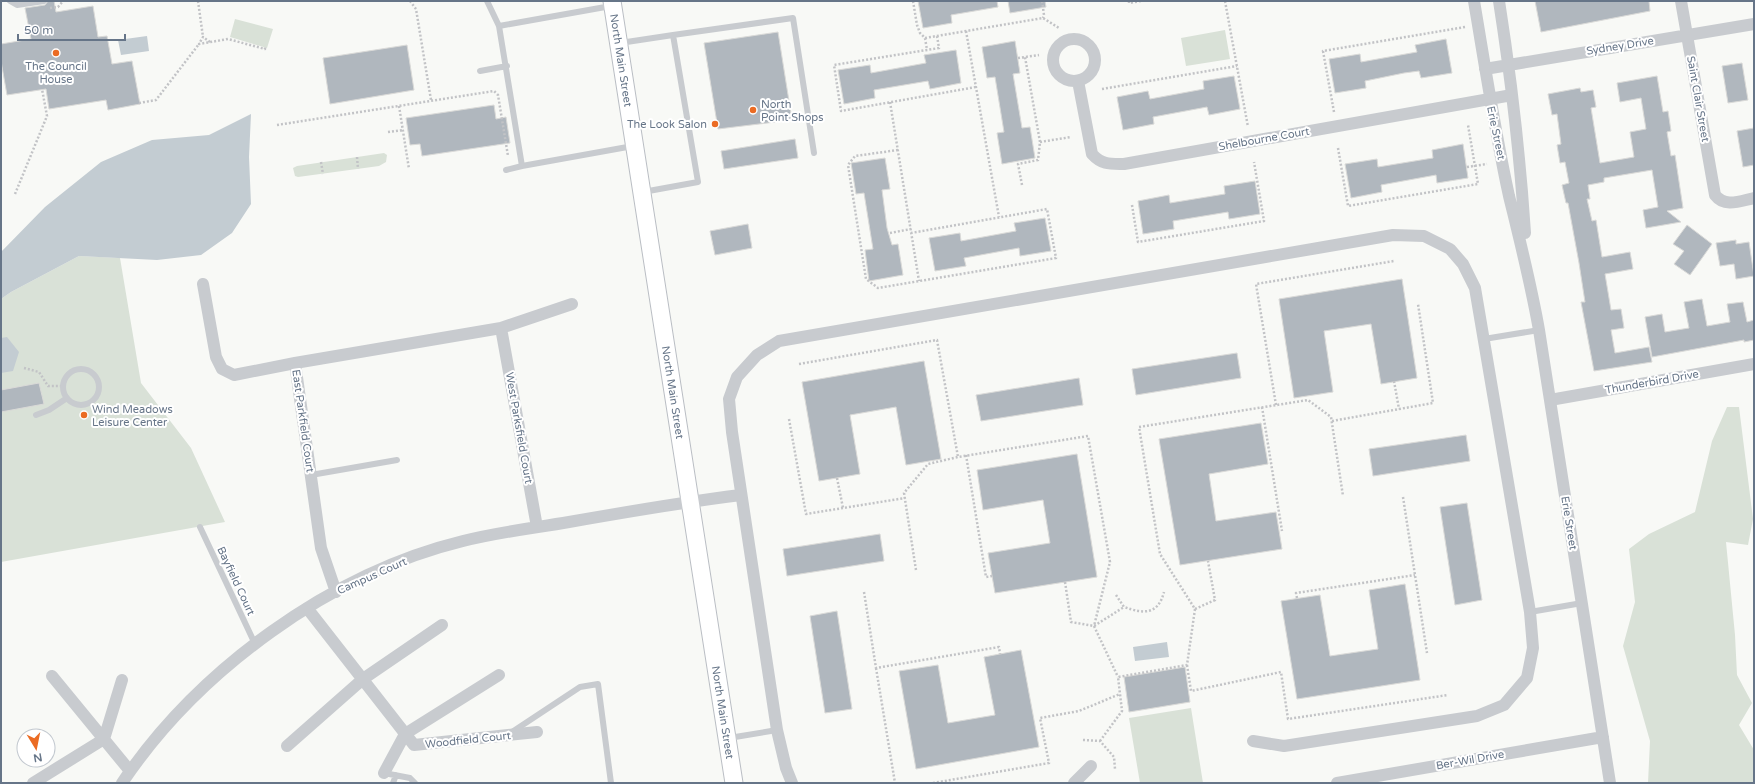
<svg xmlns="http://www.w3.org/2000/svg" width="1755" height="784" font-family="'Varela Round',sans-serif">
  <rect width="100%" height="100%" fill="#f8f9f6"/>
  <path fill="#d9e1d7" d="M235 19 273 29 267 48 230 37Z
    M1225 30 1230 59 1186 66 1181 38Z
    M384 153 387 155 386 162 379 166 298 177 295 176 293 168 297 166Z
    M79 256 120 258 141 383 191 448 225 522 1 562V299L11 292Z
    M1727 407H1739L1753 519 1748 545 1726 542 1735 635 1737 675 1752 703 1739 725 1754 750V783H1648L1650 741 1623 646 1635 602 1629 549 1649 534 1695 512 1712 441Z
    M1191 708 1203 783H1140L1129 718Z"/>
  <path fill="#c3ccd2" d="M147 36 149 51 121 55 118 40Z
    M251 114 249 157 251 204 232 233 201 255 157 260 79 256 11 292 1 299V252L45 207 101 162 152 140 209 135Z
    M7 337 19 352 13 371 1 373V338Z
    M1167 642 1169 657 1135 661 1133 647Z"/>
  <path fill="#b0b7be" stroke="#dadad8" d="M48 1H54L56 12 93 6 98 37 107 36 112 64 132 61 140 104 108 110 106 100 49 109 46 89 7 95 1 61V44L31 39 25 8 45 5Z
    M918 1H997L998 7 951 15 952 23 923 28Z
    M1008 1H1045L1046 7 1010 13Z
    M1535 1H1649L1650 11 1541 32Z
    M778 32 792 120 718 129 704 43Z
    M1446 39 1452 73 1421 78 1419 71 1404 73 1365 81 1366 88 1335 93 1329 59 1360 54 1361 62 1417 52 1415 45Z
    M1015 41 1020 73 1013 74 1022 128 1030 127 1035 158 1002 164 997 133 1004 132 995 77 987 78 982 47Z
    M407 45 414 90 330 104 323 58Z
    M956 50 961 83 930 89 928 81 874 90 875 98 844 104 838 70 870 65 871 73 926 63 924 55Z
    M1742 63 1748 100 1728 103 1722 66Z
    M1234 76 1240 109 1209 115 1207 107 1153 117 1154 124 1123 130 1117 97 1148 91 1150 99 1204 89 1203 81Z
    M1657 76 1663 112 1668 111 1671 131 1667 132 1671 156 1675 155 1683 208 1667 211 1681 222 1646 228 1643 210 1658 207 1652 170 1604 178V182L1588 185 1590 199H1587L1592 221 1596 220 1602 257 1630 252 1633 269 1605 274 1611 310 1621 309 1624 328 1611 330 1615 353 1649 347 1652 362 1594 371 1581 302H1585L1579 263 1568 203H1566L1562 185 1569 183 1565 162 1560 163 1557 145 1561 144 1557 114 1552 115 1548 94 1580 88 1581 92 1593 90 1596 107 1591 108 1600 163 1634 157 1630 132 1646 129 1641 98 1620 102 1617 83Z
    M494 105 496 119 506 117 510 143 422 156 420 144 410 145 406 118Z
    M1754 128V165L1743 167 1737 131Z
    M795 139 798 158 724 169 721 151Z
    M1463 144 1468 178 1437 183 1436 175 1381 185 1382 192 1351 198 1345 164 1377 159 1378 167 1433 158 1432 150Z
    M885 158 890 189 882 190 887 228 892 245 898 244 903 275 869 281 865 250 873 249 864 193 856 194 851 163Z
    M1255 181 1260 214 1229 219 1228 212 1173 221 1174 229 1143 234 1138 201 1169 195 1170 203 1225 194 1224 186Z
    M1045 218 1051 251 1020 256 1019 248 964 258 966 266 935 271 929 238 960 233 961 241 1016 231 1014 223Z
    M748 224 752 248 715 255 710 231Z
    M1687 225 1712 244 1690 275 1674 264 1684 251 1673 244Z
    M1736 240V244L1749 242 1754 276 1736 279 1734 264 1720 266 1716 243Z
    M1402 279 1417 378 1381 384 1371 324 1324 331 1333 392 1294 398 1279 299Z
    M1702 299 1707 326 1730 322 1727 304 1743 302 1747 322 1754 320V340L1744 342V340L1652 357 1645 317 1662 314 1665 332 1689 328 1684 302Z
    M1237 353 1241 378 1136 395 1132 369Z
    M924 361 941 459 906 465 896 407 850 415 860 474 819 481 802 382Z
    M1079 378 1083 405 981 421 976 395Z
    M39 383 44 404 1 412V390Z
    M1261 423 1268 464 1209 474 1216 521 1276 512 1282 549 1180 565 1159 439Z
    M1466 435 1470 461 1373 476 1369 449Z
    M1077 454 1097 577 995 593 988 553 1050 543 1043 500 983 510 977 470Z
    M1467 503 1482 600 1455 605 1440 507Z
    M880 534 884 561 787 576 783 549Z
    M1405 584 1420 680 1297 699 1281 601 1320 595 1330 656 1378 649 1369 590Z
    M837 611 852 709 825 713 810 616Z
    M1021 650 1039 747 916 769 899 671 938 665 948 723 995 715 984 657Z
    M1185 667 1190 702 1129 712 1124 677Z"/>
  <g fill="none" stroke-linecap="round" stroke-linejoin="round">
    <g stroke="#babec4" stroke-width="19">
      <g id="secondary">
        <path id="s1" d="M612 1 734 783"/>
      </g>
    </g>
    <path stroke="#c2c3c6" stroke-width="2.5" stroke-dasharray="2 2" stroke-linecap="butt" d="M198 1 203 37
      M410 1 416 9 431 100
      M913 1 917 25 920 33 925 38 927 50
      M1042 1 1044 15 1043 18
      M1129 1V3L1141 1
      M1225 1 1248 127
      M50 8 58 7 63 1
      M966 31 999 217
      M937 36 939 48 834 65 841 111 976 87
      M925 38 1043 18 1059 28
      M210 42 203 37 199 44 228 39 265 49V47
      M1018 58 1039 55
      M1102 89 1237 66
      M890 102 919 281
      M139 103 156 100 199 44
      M399 106 409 169
      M1334 112 1323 51 1465 27
      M277 125 494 91 498 95 508 156
      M388 132 403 130
      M1040 142 1071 137
      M1338 148 1348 206 1478 184 1468 125
      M898 150 855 156 848 165 866 279 878 288 1056 258 1047 209 911 233
      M357 157 358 169
      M321 162 323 174
      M1467 167 1487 164
      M1022 185 1018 164 1038 160 1040 142 1025 57
      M15 194 47 116 42 89
      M1132 205 1138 242 1264 221 1254 162
      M890 233 911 229
      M799 364 937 340 958 457
      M24 368 39 372 48 386H63
      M1394 381 1399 409
      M1276 405 1256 284 1394 261
      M1262 407 1282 531
      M789 419 806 514 905 498
      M1332 421 1433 403 1418 304
      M966 455 986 577 992 576
      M837 478 843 508
      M1403 497 1427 653
      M916 570 904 493 928 464 958 457 1088 436 1110 562 1094 626 1118 677
      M1065 582 1071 622 1094 626 1124 607
      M864 592 876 668 999 647 1000 654
      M1116 595 1124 607C1144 614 1158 615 1164 592
      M1297 598 1296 593 1415 575
      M1195 609 1215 600 1208 561
      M1187 665 1191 691 1281 672 1288 719 1448 695
      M876 668 895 783
      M1083 740 1100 741 1114 757 1115 769
      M1100 741 1122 711 1118 677 1187 665 1195 609 1160 554 1139 427 1308 400 1331 417 1343 496
      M933 783 1049 763 1040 718 1079 711 1120 694"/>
    <path stroke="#c8cbcf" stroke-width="6" d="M10 1 17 5 44 1
      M487 1 499 26 522 166
      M499 26 611 6
      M673 35 793 18 814 153
      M620 43 673 35 698 182 643 192
      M480 71 507 66
      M506 170 522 166 633 146
      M1484 339 1539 330
      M63 387a18 18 0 1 1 36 0a18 18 0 1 1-36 0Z
      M36 415 49 410 67 398
      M311 475 397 460
      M200 527 255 644
      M1530 612 1582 603
      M512 732 580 687 598 684 611 783
      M729 738 777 730
      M384 773 410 778 415 783
      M393 783 396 775"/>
    <path stroke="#c8cbcf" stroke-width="12" d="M1474 1C1485 66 1495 132 1509 196 1520 241 1531 284 1539 330L1610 783
      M1499 1C1511 78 1520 155 1525 233
      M1681 1 1715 195C1725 208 1740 201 1754 198
      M1053 60a21 21 0 1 1 42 0a21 21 0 1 1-42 0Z
      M1485 69 1754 24
      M1078 81 1092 154C1102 165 1110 164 1124 164L1512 95
      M203 284 216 357 222 369 234 375 295 363 321 548 336 592
      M501 328 537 527
      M295 363 501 328 572 304
      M1550 400 1754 364
      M307 608 414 745 537 732
      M52 676 130 771
      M287 746 363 679 442 625
      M384 773 405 734 499 675
      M33 783 104 739 122 680
      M122 783C198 670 331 573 463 541 498 532 534 528 569 522 626 512 683 502 741 495
      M792 783 786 768 777 730 732 432 729 399 737 377 757 355 779 341 1393 235 1424 236 1450 249 1463 264 1475 288 1530 612 1533 648 1527 678 1504 705 1477 716 1284 746 1253 741
      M1074 783 1091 766
      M1337 783 1603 737"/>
    <use href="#secondary" stroke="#fff" stroke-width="17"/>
  </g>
  <g fill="#eb6b23" stroke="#fff" stroke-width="1.5">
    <circle cx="56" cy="53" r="4"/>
    <circle cx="753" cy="110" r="4"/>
    <circle cx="715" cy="124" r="4"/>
    <circle cx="84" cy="415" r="4"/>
  </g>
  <g text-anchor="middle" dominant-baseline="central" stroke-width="4" stroke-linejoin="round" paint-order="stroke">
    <g font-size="11" fill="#667588" stroke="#fff">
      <text transform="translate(1620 46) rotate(-9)">Sydney Drive</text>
      <text stroke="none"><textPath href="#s1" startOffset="60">North Main Street</textPath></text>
      <text transform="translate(1698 99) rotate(80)">Saint Clair Street</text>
      <text transform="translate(1496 133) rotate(78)">Erie Street</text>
      <text transform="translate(1264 139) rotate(-10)">Shelbourne Court</text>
      <text transform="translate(1652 382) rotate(-10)">Thunderbird Drive</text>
      <text stroke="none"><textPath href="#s1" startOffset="396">North Main Street</textPath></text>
      <text transform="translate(303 421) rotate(82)">East Parkfield Court</text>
      <text transform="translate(519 428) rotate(80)">West Parksfield Court</text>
      <text transform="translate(1569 523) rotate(81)">Erie Street</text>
      <text transform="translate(372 576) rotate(-24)">Campus Court</text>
      <text transform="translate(236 581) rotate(65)">Bayfield Court</text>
      <text stroke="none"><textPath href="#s1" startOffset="720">North Main Street</textPath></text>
      <text transform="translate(468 740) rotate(-6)">Woodfield Court</text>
      <text transform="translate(1470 760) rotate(-10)">Ber-Wil Drive</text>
    </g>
    <g font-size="11" fill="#667588" stroke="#fff" text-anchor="start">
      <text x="56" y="66" text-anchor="middle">The Council<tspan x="56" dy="13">House</tspan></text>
      <text x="761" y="104">North<tspan x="761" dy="13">Point Shops</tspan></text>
      <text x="707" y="124" text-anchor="end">The Look Salon</text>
      <text x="92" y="409">Wind Meadows<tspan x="92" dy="13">Leisure Center</tspan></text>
    </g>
  </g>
  <rect width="1755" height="784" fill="none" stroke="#667588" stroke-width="4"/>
  <g transform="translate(36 748) rotate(170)"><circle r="19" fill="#ffffff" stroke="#c2c8cf"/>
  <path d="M0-3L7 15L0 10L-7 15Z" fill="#eb6b23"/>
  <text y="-6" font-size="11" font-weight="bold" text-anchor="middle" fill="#667588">N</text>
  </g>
  <path d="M18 34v6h107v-6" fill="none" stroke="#667588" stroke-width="2"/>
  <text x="24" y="34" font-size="12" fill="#667588" stroke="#ffffff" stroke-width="3" paint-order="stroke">50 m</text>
</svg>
